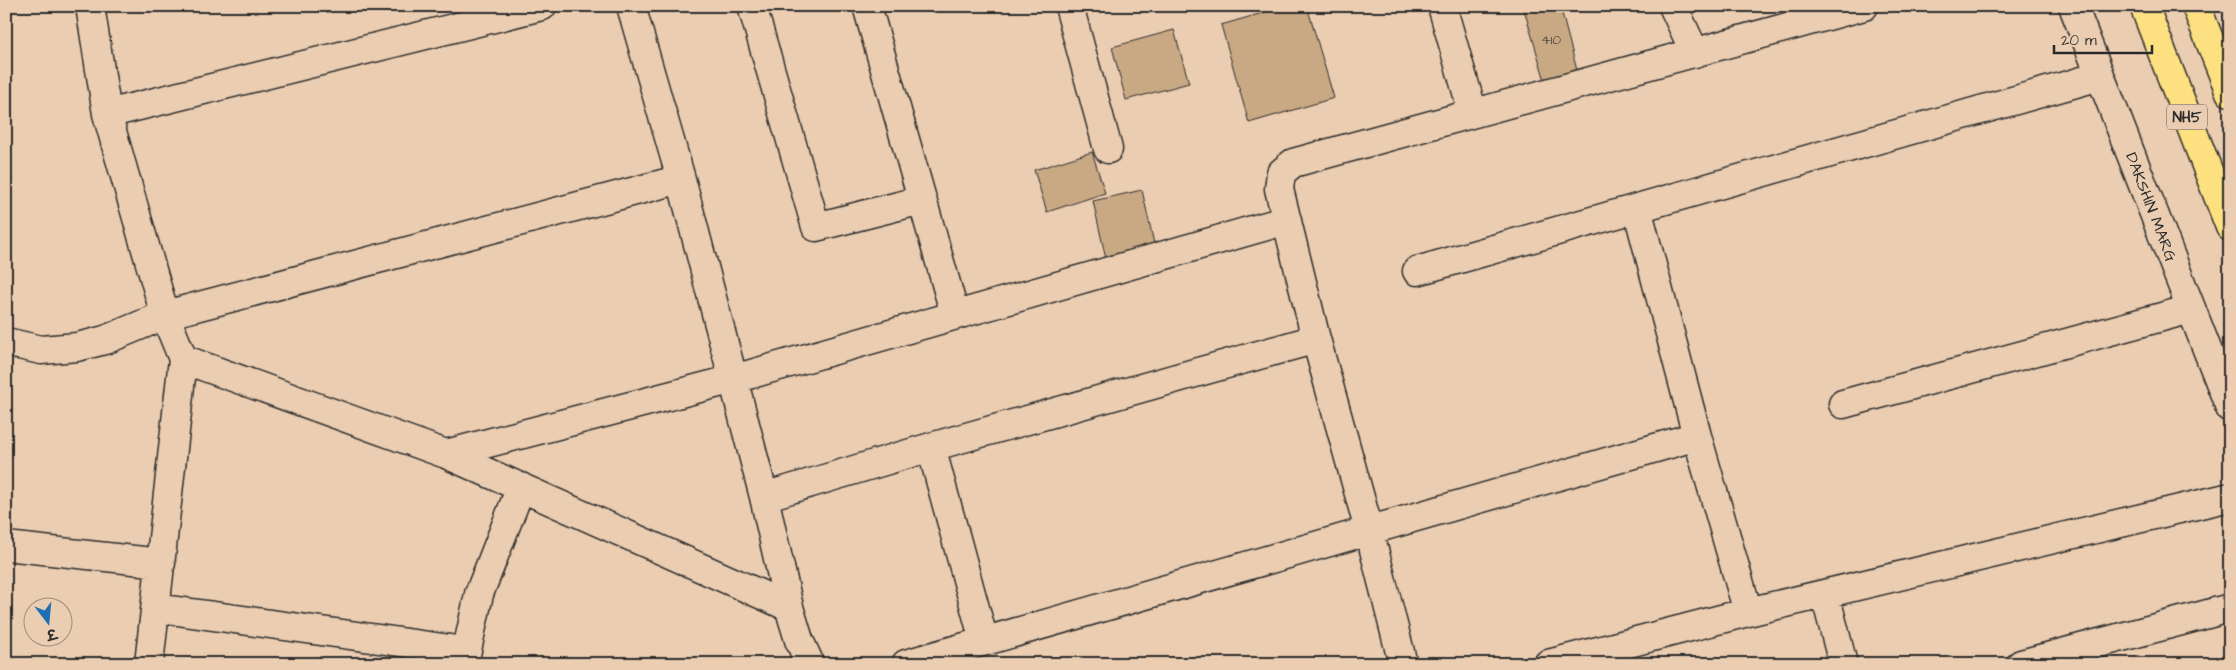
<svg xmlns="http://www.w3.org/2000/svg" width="2236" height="670" font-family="'Architects Daughter','Playpen Sans Deva',sans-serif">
  <rect width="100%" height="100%" fill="#ebceb2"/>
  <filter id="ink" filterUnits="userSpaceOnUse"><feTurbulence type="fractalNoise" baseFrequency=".02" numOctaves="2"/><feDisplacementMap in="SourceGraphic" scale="10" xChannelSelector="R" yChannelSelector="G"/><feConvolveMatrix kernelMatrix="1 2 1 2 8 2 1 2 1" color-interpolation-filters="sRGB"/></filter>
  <g filter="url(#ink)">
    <path fill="#c9a984" stroke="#2b2b2b" d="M1287 6H1307L1334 98 1249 123 1221 25Z
      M1523 6H1560L1578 74 1546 84Z
      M1174 30 1189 83 1126 100 1112 47Z
      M1092 152 1105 193 1047 212 1034 170Z
      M1142 190 1157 257 1108 268 1093 201Z"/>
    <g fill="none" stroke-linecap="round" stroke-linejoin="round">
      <g stroke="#2b2b2b" stroke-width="31">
        <path id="street" d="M90 6 107 114 165 315 183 359 446 454 789 607
          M631 6 681 179 764 497 789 607 799 640 810 664
          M752 6 816 227 922 200
          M867 6 955 315
          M1069 6 1108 149
          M1442 6 1473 113
          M1673 6 1695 53
          M107 114 542 6
          M1637 208 1697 436 1748 612
          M1417 271 2100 76
          M6 342 41 350 77 347 105 340 165 315 681 179
          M1843 404 2191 309
          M931 447 984 641
          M446 454 734 379 1287 220
          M764 497 931 447 1316 339
          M6 546 161 563
          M1825 594 1843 664
          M156 608 465 651
          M149 664 183 359
          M464 664 479 594 521 487
          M906 664 1697 436
          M1403 664 1369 530 1316 339 1279 189 1281 173 1293 163 1864 6
          M1548 664 1748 612 2230 497
          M2021 664 2230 608"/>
      </g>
      <g stroke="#2b2b2b" stroke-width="31">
        <path id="secondary" d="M2073 6 2230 408"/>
      </g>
      <g stroke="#2b2b2b" stroke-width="31">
        <path id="highway" d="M2144 6 2230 227
          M2196 6 2230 92"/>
      </g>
      <use href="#street" stroke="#ebceb2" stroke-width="28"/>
      <use href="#secondary" stroke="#ebceb2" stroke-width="28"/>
      <use href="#highway" stroke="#fde080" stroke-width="28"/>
    </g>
  </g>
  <g text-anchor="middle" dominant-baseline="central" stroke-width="5" stroke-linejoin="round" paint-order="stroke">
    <g font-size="14" fill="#524a41">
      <text x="1551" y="40">410</text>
    </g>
    <rect fill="#ebceb2" stroke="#655c54" stroke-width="1" x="2167" y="104.5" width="40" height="25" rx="4"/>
    <g font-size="15" font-weight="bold" fill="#2b2b2b">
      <text x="2187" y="117">NH5</text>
    </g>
    <g font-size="16" fill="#2b2b2b" stroke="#ebceb2">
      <text transform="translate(2151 207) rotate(69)">DAKSHIN MARG</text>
    </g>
  </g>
  <rect width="2236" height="670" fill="none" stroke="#ebceb2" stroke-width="25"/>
  <rect x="12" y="12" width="2211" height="645" fill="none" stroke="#2b2b2b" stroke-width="2" filter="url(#ink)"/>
  <g transform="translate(48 622) rotate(164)"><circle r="24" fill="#ebceb2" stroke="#9e8d7c"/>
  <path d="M0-4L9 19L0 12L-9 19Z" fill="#1f6fb2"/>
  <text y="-8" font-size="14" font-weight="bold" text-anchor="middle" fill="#2b2b2b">उ</text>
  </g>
  <path d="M2054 45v8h98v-8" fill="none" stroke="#2b2b2b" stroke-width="2.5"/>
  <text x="2061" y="45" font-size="15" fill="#2b2b2b" stroke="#ebceb2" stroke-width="4" paint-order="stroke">20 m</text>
</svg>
